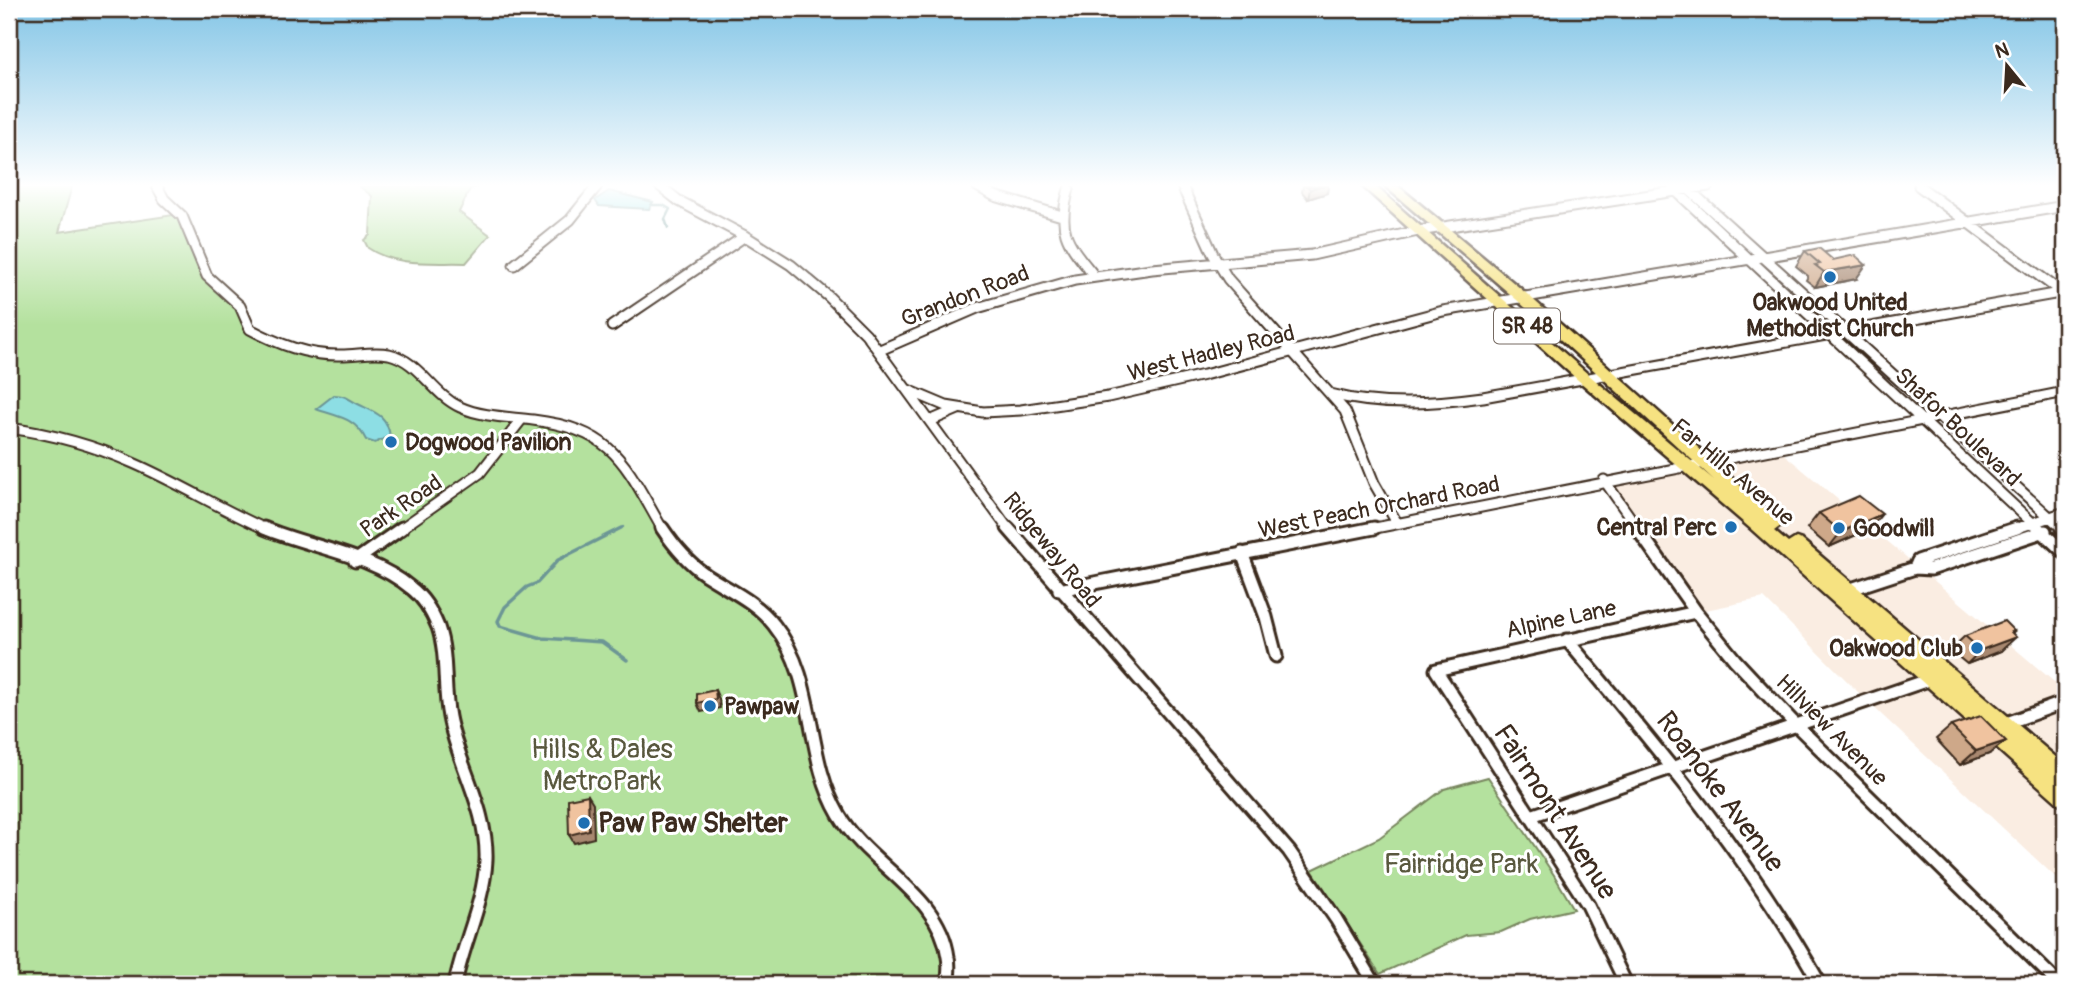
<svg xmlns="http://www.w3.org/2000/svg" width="2074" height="993" font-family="Pangolin,sans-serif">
  <rect width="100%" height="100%" fill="#fff"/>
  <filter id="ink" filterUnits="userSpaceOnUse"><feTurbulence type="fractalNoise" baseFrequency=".0143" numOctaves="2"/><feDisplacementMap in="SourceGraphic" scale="14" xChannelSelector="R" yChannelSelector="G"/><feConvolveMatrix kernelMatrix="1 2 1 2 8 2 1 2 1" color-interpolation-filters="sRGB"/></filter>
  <g filter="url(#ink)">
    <path fill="#faede2" d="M1778 449 2065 691V886L1868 702 1764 598 1696 612 1604 480Z"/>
    <path fill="#b4e19e" stroke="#78865e" stroke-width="2" d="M9 186H72L59 232 180 214 207 276 234 300 250 329 309 353 399 357 453 404 594 436 615 454 672 543 774 623 812 720 841 818 908 888 944 944 948 984H9Z
      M359 186H478L470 189 459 212 490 235 466 263C434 262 395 267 368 248L364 240 370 235 372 196Z
      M1488 777 1554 875 1574 909 1530 919 1501 932 1466 935 1380 974 1312 870 1379 838 1444 789Z"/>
    <path fill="#8ddee4" stroke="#6c9695" stroke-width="2" d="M609 191 653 202 649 209 599 206 595 200Z
      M334 395C347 395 349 400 360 405 377 413 387 416 390 436L375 443 366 440C355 417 338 417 316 409Z"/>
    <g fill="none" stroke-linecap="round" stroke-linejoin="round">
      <path stroke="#6c9695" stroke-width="2.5" d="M651 205H663L670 209 665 219 668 228
        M617 530 623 527"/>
      <path stroke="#6c9695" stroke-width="3.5" d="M621 528 558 560 537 583 527 587 505 607 498 621 500 626 542 638 602 642 627 660"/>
      <g stroke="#3b2a1e" stroke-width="13">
        <path id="street-far1" d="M157 186 164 199 182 216 207 276 240 306 250 329C278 344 308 356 341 355 357 355 373 351 389 354 419 361 433 395 460 407 482 417 510 417 533 420 616 430 625 465 663 530
          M660 186 679 201 745 236 791 265 829 297 866 334 1009 530
          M977 186 995 196 1062 216
          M1182 186 1213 254 1228 279 1345 411 1374 483 1397 523
          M1685 186 2064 530
          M1919 186 2065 295
          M1673 188 2040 530
          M1069 189C1056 233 1068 243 1095 277
          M514 265 570 220 597 186
          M612 326 745 236
          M880 350 977 308 1075 280 1152 269 1312 255 1418 231 1708 186
          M908 390 946 406 983 412 1021 410 1108 397 1204 375 1443 311 2065 206
          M1330 394C1381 407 1431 404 1483 397L2065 292
          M930 421 958 409
          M9 428C52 434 93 445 133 463 179 483 222 510 268 530
          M1604 480 1639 530
          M399 530 480 473 522 419
          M1365 530 2065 392
          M2012 530 2065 512"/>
      </g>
      <g stroke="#3b2a1e" stroke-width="17">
        <path id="street" d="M264 528C312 548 370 554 411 588 424 598 432 612 438 627 448 656 443 687 449 717 458 765 488 810 486 860 484 903 463 943 455 984
          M662 528C674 546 687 562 706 575 729 590 757 602 774 625 818 680 804 756 839 815 869 866 940 894 948 957 950 966 948 975 948 984
          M1008 528 1289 851 1336 919 1375 984
          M1637 528 1696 612 1735 660 1792 721 2059 984
          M2038 528 2065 553
          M2062 528 2065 531
          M1242 553 1266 617 1276 656
          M355 561 402 528
          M1915 568 1918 561 2017 528
          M1059 590 1374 528
          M1848 590 1915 568 1931 569 2045 531
          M1567 640C1659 750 1750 858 1820 984
          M2004 724 2065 702
          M1531 816 1931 679
          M1626 984 1588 905 1436 670 1696 612"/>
      </g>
      <g stroke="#3b2a1e" stroke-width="5">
        <path id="primary" d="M1362 186H1375L1589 375 1714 480 1517 300 1385 186H1398L1527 294 1780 521 1782 525 1774 531 1788 543 1796 538 1802 540 2065 765V806L2058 803 1751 529 1579 381Z"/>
      </g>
      <use href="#street-far1" stroke="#fff" stroke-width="9"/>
      <use href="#street" stroke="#fff" stroke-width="11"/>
      <use href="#primary" fill="#f6e281" fill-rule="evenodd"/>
    </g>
    <path fill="#cea889" stroke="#3b2a1e" stroke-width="2" d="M1303 186H1328L1327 193 1308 199 1302 192Z
      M1805 251 1856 279 1815 287 1806 280 1808 276 1796 266Z
      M1819 513 1870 529 1829 547 1807 528Z
      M2014 631 2001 651 1967 664 1950 650 1965 636Z
      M1951 726 1989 754 1960 765 1936 739Z"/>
    <path fill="#a8886f" stroke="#3b2a1e" stroke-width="2" d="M1320 186H1328L1327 193 1308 199 1310 189Z
      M1866 265 1856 279 1815 287 1824 272Z
      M1882 514 1870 529 1829 547 1841 532Z
      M2014 631 2002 642 2016 637 2001 651 1967 664 1981 650Z
      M715 690 719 699 720 708 701 712 697 703Z
      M2006 741 1989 754 1960 765 1976 751Z
      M588 795 593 803 594 838 574 843 569 835Z"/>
    <path fill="#f0c39f" stroke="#3b2a1e" stroke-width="2" d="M1307 186H1320L1310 189Z
      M1819 248 1833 260 1855 255 1866 265 1824 272 1815 265 1820 264 1805 251Z
      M1859 496 1882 514 1841 532 1819 513Z
      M2004 621 2014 631 2011 632 2016 637 1981 650 1965 636Z
      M715 690 716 699 697 703V694Z
      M1981 716 2006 741 1976 751 1951 726Z
      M588 795 589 830 569 835 568 799Z"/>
  </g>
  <linearGradient id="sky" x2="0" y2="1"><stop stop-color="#83c5e6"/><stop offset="0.57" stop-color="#fff"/><stop offset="1" stop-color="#fff" stop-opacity="0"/></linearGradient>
  <rect width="2074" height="325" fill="url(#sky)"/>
  <g fill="#1f6fb2" stroke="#fff" stroke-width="2.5">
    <circle cx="1830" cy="277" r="7"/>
    <circle cx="391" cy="442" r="7"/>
    <circle cx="1731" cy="527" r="7"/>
    <circle cx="1839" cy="528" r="7"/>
    <circle cx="1977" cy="648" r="7"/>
    <circle cx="710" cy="706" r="7"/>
    <circle cx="584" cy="823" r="7"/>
  </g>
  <g text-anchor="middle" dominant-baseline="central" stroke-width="6" stroke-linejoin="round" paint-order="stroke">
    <rect fill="#fff" stroke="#766a62" stroke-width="2" x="1494" y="308.5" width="66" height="35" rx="5"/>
    <g font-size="21" font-weight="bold" fill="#3b2a1e">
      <text x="1527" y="326">SR 48</text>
    </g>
    <g font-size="23" fill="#3b2a1e" stroke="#fff">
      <text transform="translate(965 296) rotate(-21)">Grandon Road</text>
      <text transform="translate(1211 353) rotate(-14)">West Hadley Road</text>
      <text transform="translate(1958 427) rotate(43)">Shafor Boulevard</text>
      <text transform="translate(1733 472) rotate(40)">Far Hills Avenue</text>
      <text transform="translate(401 506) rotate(-34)">Park Road</text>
      <text transform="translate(1379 507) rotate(-11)">West Peach Orchard Road</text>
      <text transform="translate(1052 550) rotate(51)">Ridgeway Road</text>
      <text transform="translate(1561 619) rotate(-12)">Alpine Lane</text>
      <text transform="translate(1832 730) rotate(45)">Hillview Avenue</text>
    </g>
    <g font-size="23" font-weight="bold" fill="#3b2a1e" stroke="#fff" text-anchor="start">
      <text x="1830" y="302" text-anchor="middle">Oakwood United<tspan x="1830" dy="26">Methodist Church</tspan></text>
      <text x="405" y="442">Dogwood Pavilion</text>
      <text x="1717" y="527" text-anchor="end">Central Perc</text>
      <text x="1853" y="528">Goodwill</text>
      <text x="1963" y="648" text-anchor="end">Oakwood Club</text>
      <text x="724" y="706">Pawpaw</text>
    </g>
    <g font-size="28" fill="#59583e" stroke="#fff">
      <text x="602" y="749">Hills &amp; Dales<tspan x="602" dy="32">MetroPark</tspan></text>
      <text x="1461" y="864">Fairridge Park</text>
    </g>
    <g font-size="28" fill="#3b2a1e" stroke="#fff">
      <text transform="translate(1720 792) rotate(53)">Roanoke Avenue</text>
      <text transform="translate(1555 812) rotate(57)">Fairmont Avenue</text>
    </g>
    <g font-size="28" font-weight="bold" fill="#3b2a1e" stroke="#fff" text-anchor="start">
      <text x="598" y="823">Paw Paw Shelter</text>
    </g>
  </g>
  <rect width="2074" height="993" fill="none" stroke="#fff" stroke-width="35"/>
  <rect x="18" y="18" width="2039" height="958" fill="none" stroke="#3b2a1e" stroke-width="2.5" filter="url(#ink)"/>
  <g transform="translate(2007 66) rotate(342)" stroke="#ffffff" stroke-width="5" paint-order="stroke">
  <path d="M0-5L12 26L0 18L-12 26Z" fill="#3b2a1e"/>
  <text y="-10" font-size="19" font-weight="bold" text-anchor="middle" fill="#3b2a1e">N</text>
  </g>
</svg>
